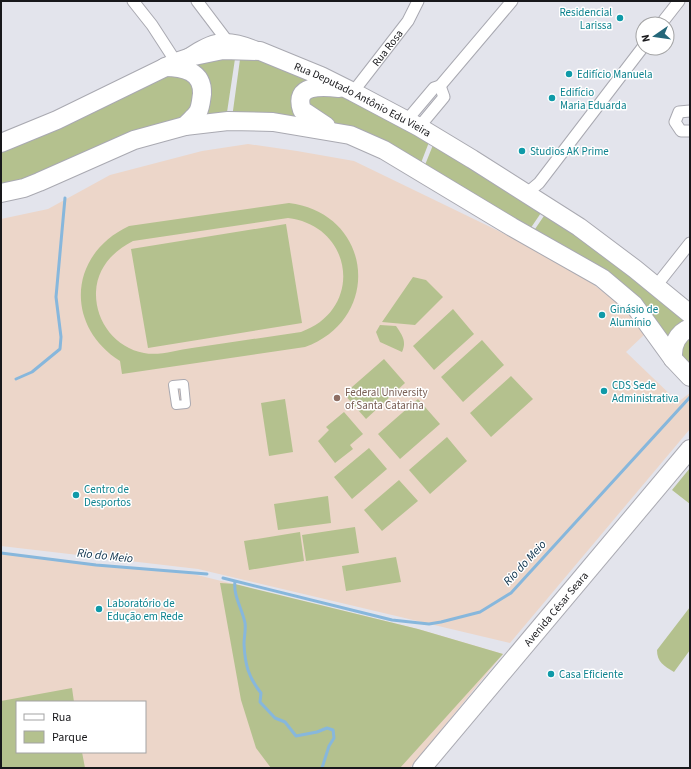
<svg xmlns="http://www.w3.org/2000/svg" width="691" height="769" font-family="'Source Sans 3',sans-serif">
  <rect width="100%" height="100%" fill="#e3e4ec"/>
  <path fill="#ecd6c9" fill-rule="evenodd" d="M248 144 297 151 354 161 565 263 622 306 634 317 645 334 626 352 678 402 690 393V429L510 643 198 569 1 546V219L48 209 110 175 202 151Z
    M1 553 197 575 418 629 503 654 410 768H1ZM17 702H145V752H17Z"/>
  <path fill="#b4c18e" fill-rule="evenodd" d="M236 52 226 119 192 122 204 103 179 63Z
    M241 52 321 81 304 86 314 123 232 118Z
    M166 70 193 75 199 96 184 119 1 191V146Z
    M330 90 431 137 419 168 306 109 307 93Z
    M435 140 545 207 528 232 423 170Z
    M289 203C372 213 384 318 305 347L122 374 120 361C64 325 69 254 129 226ZM288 218C354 226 364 310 301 332 265 337 229 343 192 348 177 350 159 356 144 353 115 348 95 321 96 292 97 268 113 251 133 241Z
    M548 210 690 319 670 350 639 307 531 235Z
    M286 224 302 323 148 348 131 249Z
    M413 277 426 280 443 297 415 325 382 322Z
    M453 309 474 334 434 370 413 346Z
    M380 325 396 326C402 335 407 341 402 352L380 342 376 332Z
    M690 330V373L676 343Z
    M482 340 504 365 463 402 441 377Z
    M384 359 405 383 366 419 344 394Z
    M511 376 533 399 491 437 470 413Z
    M285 399 293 452 269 456 261 403Z
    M418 399 440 424 400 459 378 434Z
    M344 412 363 434 350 445 353 449 335 463 318 441 329 430 326 427Z
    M447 437 467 461 430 494 409 470Z
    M369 448 387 469 352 499 334 477Z
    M690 468V504L672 490Z
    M399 480 418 501 382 531 364 510Z
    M328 496 331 523 278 530 274 504Z
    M355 527 359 553 306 561 302 535Z
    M300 532 304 561 249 570 244 541Z
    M396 557 401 582 346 591 342 566Z
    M220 583 235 584 418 629 503 654 400 768H271L256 748 241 700Z
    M690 607V650L674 672C664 666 657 662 657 650Z
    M72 688 74 702H17V752H82L85 768H1V701Z"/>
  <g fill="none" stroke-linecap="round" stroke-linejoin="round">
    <path stroke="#87b7dc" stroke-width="3" d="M16 379 32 372 60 349 61 337 56 297 65 198
      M1 553 96 565 207 574
      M223 578 392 620 429 624 441 622 480 612 511 593 690 397
      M235 581C233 596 242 608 245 623 246 630 244 637 244 644 245 664 248 677 261 693L260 702 275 718 285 722 296 736 317 732 327 728 333 730 334 738 329 746 322 768"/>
    <g stroke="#a9a9b1" stroke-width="10">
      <path id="pedestrian" d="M184 384 186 404 176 405 173 385Z"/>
    </g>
    <g stroke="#a9a9b1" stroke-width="13">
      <g id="minor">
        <path d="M133 1 152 25 176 62C207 42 219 31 256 47"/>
        <path d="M197 1 225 38"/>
        <path d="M661 24 679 1"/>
        <path id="s1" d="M353 92 408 21 418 1"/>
        <path d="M690 111 679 112 675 122 681 131H690"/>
        <path d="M407 120 434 88 440 86 512 1"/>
        <path d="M419 127 444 97 440 86"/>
        <path d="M527 193 539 183 643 47"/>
        <path d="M656 286 690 243"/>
      </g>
    </g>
    <g stroke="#a9a9b1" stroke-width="20">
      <g id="primary">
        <path d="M165 67C183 67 203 71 202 94 201 100 201 106 198 112 195 117 189 121 185 126"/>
        <path d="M326 126 302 110C293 84 322 86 339 88"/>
        <path id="s2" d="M1 143 57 120 176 62 194 56 223 50 260 51 321 76 353 92 419 127 472 159 579 227 635 269 690 314"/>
        <path d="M1 193 24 188 39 182 134 140 185 126 228 121 273 122 350 135 384 150 512 227 602 278 634 305 673 359 690 377"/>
        <path d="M673 359C672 345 677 333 690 328"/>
        <path id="s3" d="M422 768 690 449"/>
      </g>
    </g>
    <use href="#pedestrian" stroke="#fff" stroke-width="8"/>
    <use href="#minor" stroke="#fff" stroke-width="11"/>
    <use href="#primary" stroke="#fff" stroke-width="18"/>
  </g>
  <g fill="#0f9aa8" stroke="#fff" stroke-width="1.5">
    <circle cx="620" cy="18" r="4"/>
    <circle cx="569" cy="74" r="4"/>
    <circle cx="552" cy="98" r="4"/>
    <circle cx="522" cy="151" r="4"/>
    <circle cx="602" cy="315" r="4"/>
    <circle cx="604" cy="391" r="4"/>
    <circle cx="76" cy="495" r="4"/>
    <circle cx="99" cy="609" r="4"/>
    <circle cx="551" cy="674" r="4"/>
  </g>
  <circle fill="#8d6e63" stroke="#fff" stroke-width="1.5" cx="337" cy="398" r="4"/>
  <g text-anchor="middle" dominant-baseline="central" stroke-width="3" stroke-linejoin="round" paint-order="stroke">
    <g font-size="11" fill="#0d838f" stroke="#fff" text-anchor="start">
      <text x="612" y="12" text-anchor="end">Residencial<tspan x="612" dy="13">Larissa</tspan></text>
      <text x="577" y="74">Edifício Manuela</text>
      <text x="560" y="92">Edifício<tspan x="560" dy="13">Maria Eduarda</tspan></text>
      <text x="530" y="151">Studios AK Prime</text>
      <text x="610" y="309">Ginásio de<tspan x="610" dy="13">Alumínio</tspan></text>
      <text x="612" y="385">CDS Sede<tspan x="612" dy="13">Administrativa</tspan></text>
      <text x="84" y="489">Centro de<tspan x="84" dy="13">Desportos</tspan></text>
      <text x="107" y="603">Laboratório de<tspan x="107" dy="13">Edução em Rede</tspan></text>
      <text x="559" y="674">Casa Eficiente</text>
    </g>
    <g font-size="11" fill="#18181b" stroke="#fff">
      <text stroke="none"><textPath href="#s1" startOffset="56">Rua Rosa</textPath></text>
      <text stroke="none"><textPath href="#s2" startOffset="392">Rua Deputado Antônio Edu Vieira</textPath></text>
      <text stroke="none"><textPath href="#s3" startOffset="208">Avenida César Seara</textPath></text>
    </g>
    <g font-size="11" fill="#785e54" stroke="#fff" text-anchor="start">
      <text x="345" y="392">Federal University<tspan x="345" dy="13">of Santa Catarina</tspan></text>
    </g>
    <g font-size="12" font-style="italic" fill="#0b314b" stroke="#fff">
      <text transform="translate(105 556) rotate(6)">Rio do Meio</text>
      <text transform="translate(525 563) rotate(-47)">Rio do Meio</text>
    </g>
  </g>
  <rect width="691" height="769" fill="none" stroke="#18181b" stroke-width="4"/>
  <rect x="16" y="701" width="130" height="52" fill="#ffffff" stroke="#a3a3a4"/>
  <rect x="24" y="714" width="20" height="6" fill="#ffffff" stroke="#a3a3a4"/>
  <text x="52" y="721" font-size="12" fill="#18181b">Rua</text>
  <rect x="24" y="731" width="20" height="12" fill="#b4c18e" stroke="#a3a3a4"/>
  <text x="52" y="741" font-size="12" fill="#18181b">Parque</text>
  <g transform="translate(655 36) rotate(257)"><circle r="19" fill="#ffffff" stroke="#a3a3a4"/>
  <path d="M0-3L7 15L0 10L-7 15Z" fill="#246779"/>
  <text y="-6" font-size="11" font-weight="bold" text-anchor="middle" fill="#18181b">N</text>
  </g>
</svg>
